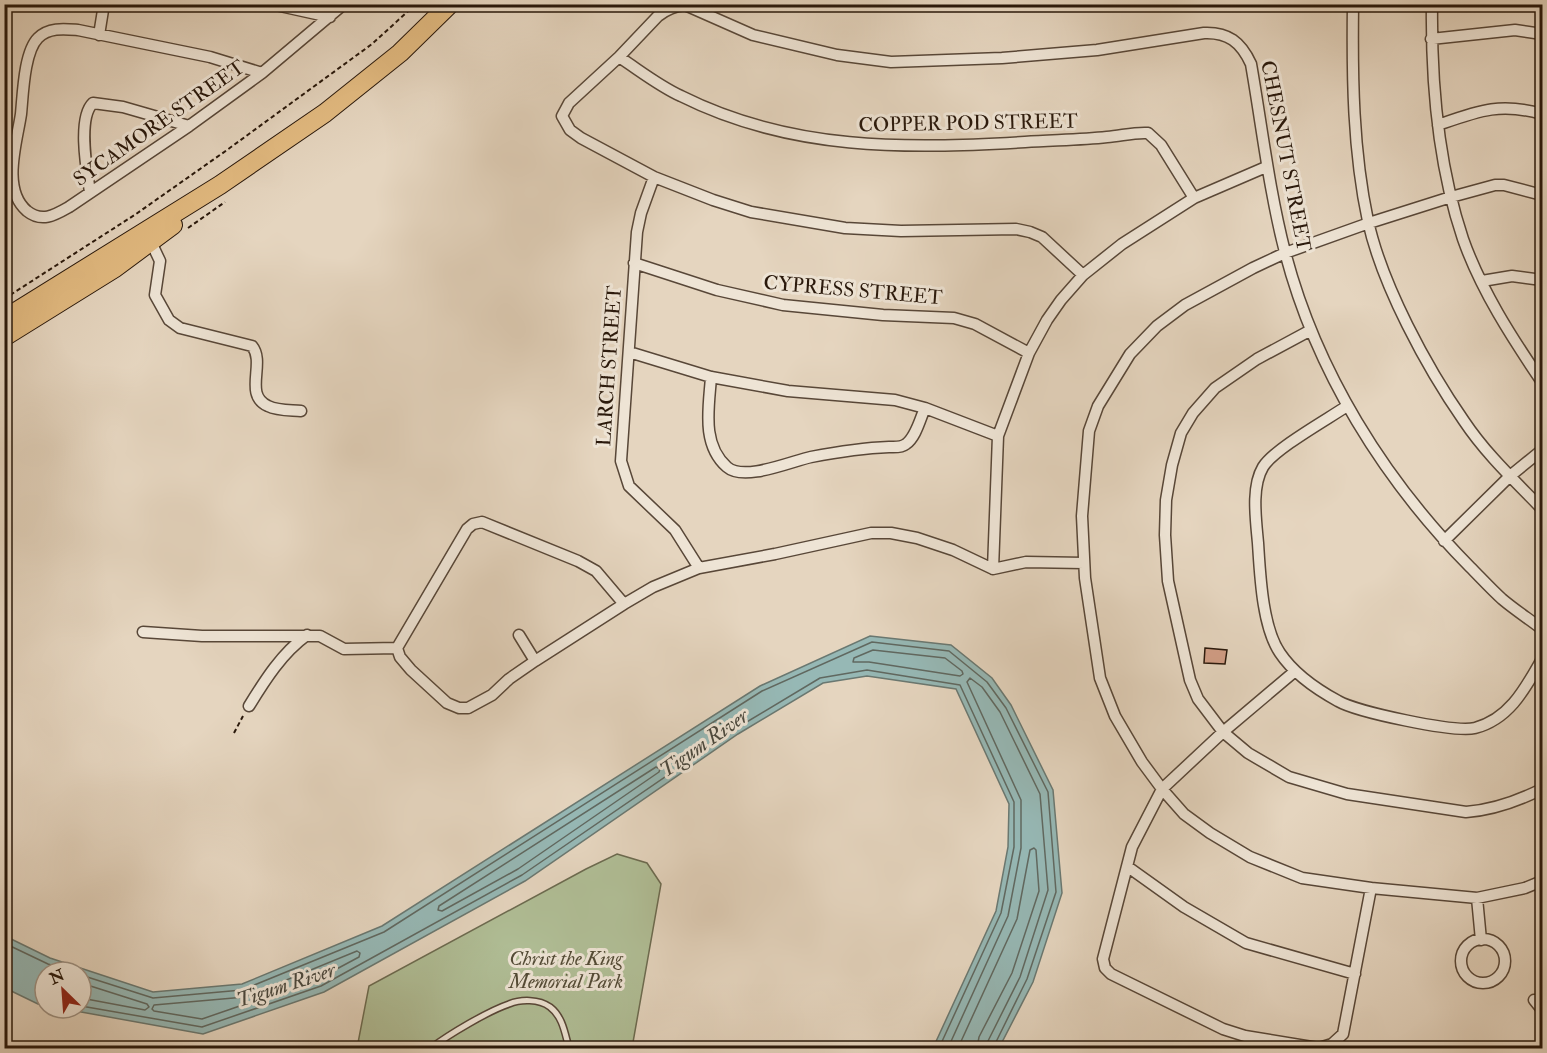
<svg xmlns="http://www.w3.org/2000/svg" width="1547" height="1053" font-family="'IM FELL Double Pica',serif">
  <rect width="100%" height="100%" fill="#e5d5bf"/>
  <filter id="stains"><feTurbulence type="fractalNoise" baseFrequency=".00333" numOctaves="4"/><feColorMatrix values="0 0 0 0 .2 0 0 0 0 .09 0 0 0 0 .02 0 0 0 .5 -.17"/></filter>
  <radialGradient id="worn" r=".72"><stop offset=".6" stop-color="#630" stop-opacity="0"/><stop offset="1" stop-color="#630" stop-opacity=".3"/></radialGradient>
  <path fill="#b0be96" stroke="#6c6b50" stroke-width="1.5" d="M617 854 647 863 661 884 632 1048H357L369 986 586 869Z"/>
  <path fill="#96b8b5" stroke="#6a7871" stroke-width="1.5" d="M870 636 951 645 992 678 1011 705 1053 790 1062 893 1033 982 999 1048H933L996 911 1008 847 1009 804 956 689 867 676 823 683 738 734 525 881 324 992 203 1034 59 1008H81V972H45V1006L38 1004 5 988V936L50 958 153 992 242 984 382 926 760 686Z"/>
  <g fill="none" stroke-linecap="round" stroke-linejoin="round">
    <path stroke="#606860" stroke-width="1.5" d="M873 650 945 658 962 671 963 674 960 676 869 662H853L854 658Z
      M656 767 660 769 659 772 518 869 442 911 438 910 439 906Z
      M4 943 48 964 73 972
      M357 951 360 953 359 957 318 979 202 1019 154 1011 152 1009 154 1005 245 997Z
      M81 975 153 998 242 990 384 932 762 691 872 642 949 651 987 682 1006 708 1048 792 1056 892 1027 979 995 1044 994 1048
      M81 983 147 1004 149 1007 145 1010 81 998
      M81 1006 202 1027 321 986 522 875 735 729 820 678 867 670 960 685 1014 802V847L1001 913 939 1048
      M948 1048 1008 916 1021 848V800L967 682 970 678 982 687 1000 712 1040 794 1048 890 1020 977 988 1041 986 1048
      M958 1048 1017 919 1030 850 1034 848 1036 850 1039 891 1012 973 979 1037 977 1048"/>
  </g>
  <path fill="#d29e86" stroke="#29180b" stroke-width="1.5" d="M1205 648 1227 650 1225 664 1204 663Z"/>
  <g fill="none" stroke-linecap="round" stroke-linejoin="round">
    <g stroke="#584738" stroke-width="8">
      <path id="lane" d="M431 1048C448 1035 488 1011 509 1004 521 999 539 999 550 1007 563 1017 565 1034 569 1048"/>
    </g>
    <g stroke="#584738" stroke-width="13">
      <path id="street" d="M271 4 330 17
        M1353 4C1352 77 1353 151 1368 221 1382 285 1427 368 1464 421 1486 454 1515 481 1542 509
        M1432 4C1431 82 1438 165 1463 239 1481 290 1512 338 1542 382
        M99 35 104 4
        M1431 39 1515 30 1542 34
        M619 57C639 70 659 86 681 96 791 151 905 149 1025 142 1052 140 1080 140 1107 137 1121 136 1134 132 1148 133L1161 145 1194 198
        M262 73 210 57 78 30C65 29 49 27 38 38 24 52 23 94 21 114 17 142 1 189 27 211 42 223 55 215 69 207L189 126 262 73 344 4
        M1438 125C1478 111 1500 102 1542 114
        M654 177 641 213 637 232 621 461 629 486 675 530 699 568
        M90 192C87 172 77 118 93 103L123 107 189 126
        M1542 195 1504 185H1495L1451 197 1369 223 1285 253 1253 268 1185 305 1157 326 1130 354 1098 406 1089 431 1082 516 1085 578 1100 678 1115 716 1142 762 1162 789 1184 814 1210 833 1250 857 1302 878 1371 888 1477 898 1525 888 1542 881
        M151 242 160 261 155 295 169 320 180 328 252 346C266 363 243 395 268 406 278 411 291 410 301 411
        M634 263 717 290 783 305 883 315 954 318 975 324 1029 353
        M1083 275 1042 237 1030 232 1016 229 901 231 845 228 751 212 713 200 654 177 581 138 570 130 562 116 569 103 619 57 658 16C667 9 674 6 685 5L753 35 837 55 891 62 1002 58 1097 50 1204 33C1228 32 1241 42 1251 64 1262 127 1269 190 1285 252 1316 371 1384 480 1470 567 1480 577 1491 589 1502 599 1515 610 1529 619 1542 629
        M1482 281 1512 276 1542 280
        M1311 330 1257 359 1215 388 1193 413 1181 433 1172 465 1166 500 1165 535 1168 581 1190 680 1198 699 1223 732 1248 753 1289 777 1347 794 1466 812C1493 810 1518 801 1542 789
        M629 352 711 377 788 391 895 400 925 408 998 436
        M711 377C709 407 701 444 727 467 744 482 792 461 811 457 837 452 862 448 889 447 894 447 901 448 906 444 916 437 920 419 925 408
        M1347 406C1328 419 1274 449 1263 467 1251 487 1256 520 1258 543 1260 573 1262 627 1280 653 1294 674 1316 689 1338 701 1357 712 1455 733 1475 728 1510 719 1526 687 1542 659
        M1444 541 1510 476 1542 450
        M993 569 998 436 1029 353 1047 320 1061 300 1083 275 1122 244 1194 198 1266 167
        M624 604 596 571 578 561 482 522 473 524 467 529 397 648 400 657 411 670 447 703 459 708H468L492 695 509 679 535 661 624 604 653 587 699 568 775 554 871 533H891L917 538 953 550 993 569 1026 562 1084 563
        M143 632 202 636H320L344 649 397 648
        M519 635 535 661
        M1294 672 1223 732 1162 789 1132 847 1103 959 1105 968 1111 974 1223 1029 1245 1036 1318 1048
        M249 706C265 680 282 653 307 635
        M1128 867 1184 907 1246 943 1355 974
        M1477 898 1481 940
        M1461 961a22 22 0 1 1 44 0a22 22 0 1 1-44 0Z
        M1534 1000 1542 1010
        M1319 1048 1332 1044 1343 1034 1371 888"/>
    </g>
    <g stroke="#29180b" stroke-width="20">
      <path id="highway" d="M4 319 220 185 325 113 400 53 450 4
        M4 337 115 268 173 225"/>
    </g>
    <path stroke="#29180b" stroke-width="2" stroke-dasharray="4.5 3" stroke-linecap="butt" d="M465 9 470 4
      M188 228 225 202
      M4 299 136 214 227 150 372 44 416 4
      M234 733 243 716
      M538 1048H541"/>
    <use href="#lane" stroke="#eee4d5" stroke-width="5"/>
    <use href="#street" stroke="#eee4d5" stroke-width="10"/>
    <use href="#highway" stroke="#e2ba80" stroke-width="18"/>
  </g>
  <g text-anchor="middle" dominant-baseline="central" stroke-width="6" stroke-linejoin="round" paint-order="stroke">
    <g font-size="20" fill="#29180b" stroke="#eee4d5">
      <text transform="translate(159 123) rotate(-35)">SYCAMORE STREET</text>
      <text transform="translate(968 123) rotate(-1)">COPPER POD STREET</text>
      <text transform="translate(1286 156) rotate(79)">CHESNUT STREET</text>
      <text transform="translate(853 290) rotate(5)">CYPRESS STREET</text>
      <text transform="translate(609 366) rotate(-86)">LARCH STREET</text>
    </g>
    <g font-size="20" font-style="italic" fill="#524a35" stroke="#eee4d5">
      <text x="566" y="958">Christ the King<tspan x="566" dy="23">Memorial Park</tspan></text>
    </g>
    <g font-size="21" font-style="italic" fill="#4a483e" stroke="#eee4d5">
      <text transform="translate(704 743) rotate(-35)">Tigum River</text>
      <text transform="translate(286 985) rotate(-18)">Tigum River</text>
    </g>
  </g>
  <rect width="1547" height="1053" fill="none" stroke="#e5d5bf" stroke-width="24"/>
  <rect x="6" y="6" width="1535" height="1041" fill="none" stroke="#29180b" stroke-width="3"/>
  <rect x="12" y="12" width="1523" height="1029" fill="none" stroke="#29180b" stroke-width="1.5"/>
  <g transform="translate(63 990) rotate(335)"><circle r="28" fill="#eee4d5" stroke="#9f9284" stroke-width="1.5"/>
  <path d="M0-4.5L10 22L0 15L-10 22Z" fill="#8f2418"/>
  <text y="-9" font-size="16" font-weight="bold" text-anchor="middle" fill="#29180b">N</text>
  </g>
  <rect width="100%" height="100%" filter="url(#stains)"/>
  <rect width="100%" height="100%" fill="url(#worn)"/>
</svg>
